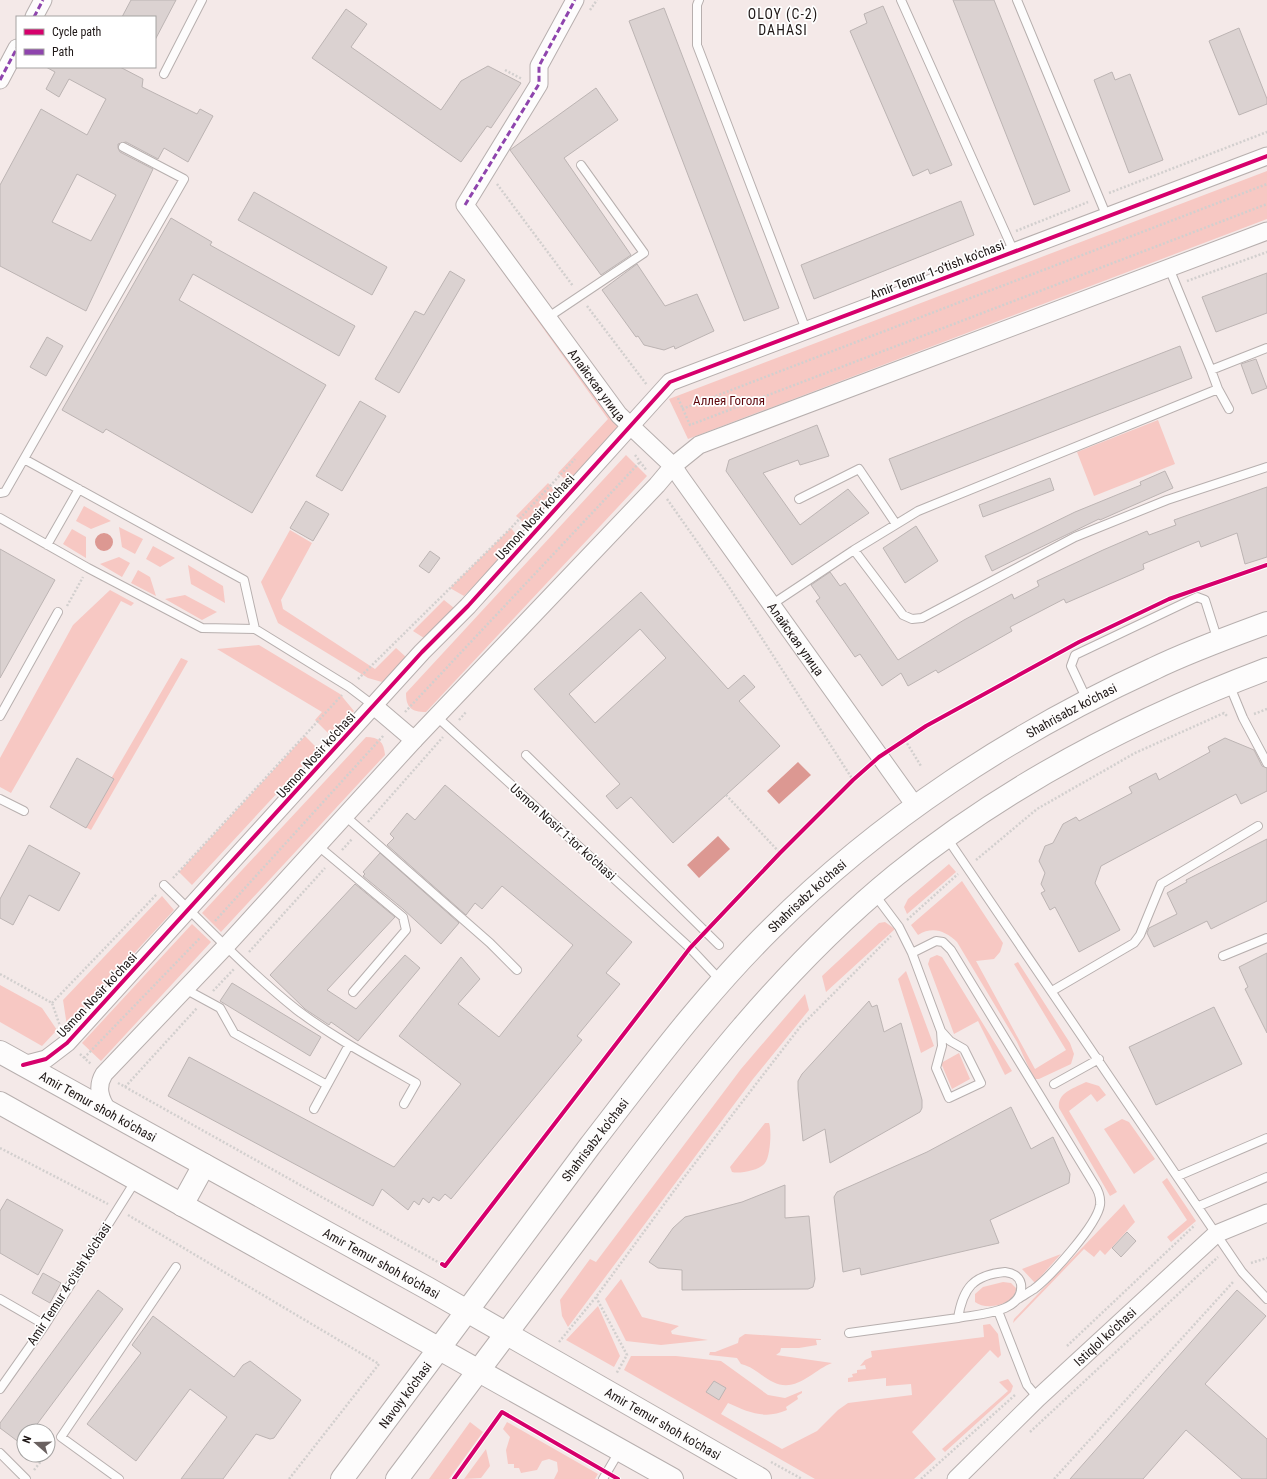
<svg xmlns="http://www.w3.org/2000/svg" width="1267" height="1479" font-family="'Roboto Condensed',sans-serif">
  <rect width="100%" height="100%" fill="#f4e9e8"/>
  <path fill="#f7c8c3" d="M1267 171V219L688 439 669 399Z
    M479 222 620 429 569 483 558 473 608 419 477 236Z
    M1158 420 1175 464 1094 496 1077 452Z
    M626 455 647 476 426 712C411 712 406 707 406 693Z
    M548 483 559 495 529 527 516 516Z
    M84 506 111 521 91 529 76 521Z
    M119 527 143 539 135 554 122 547Z
    M511 528 519 539 464 596 450 588Z
    M72 529 86 537V558L63 544Z
    M290 530 312 543 281 600 283 609 375 669 396 648 406 657 382 682 368 678 278 623 261 582Z
    M153 546 175 558 160 567 146 559Z
    M119 557 130 563 122 577 100 564Z
    M188 565 223 586 225 603 191 584Z
    M138 570 150 577 156 596 131 583Z
    M110 590 134 603 131 606 121 601 11 793 0 787V758L73 625Z
    M185 595 217 612 202 620 165 599Z
    M444 600 454 608 424 638 413 631Z
    M259 645 340 694 354 711 331 736 315 720 322 712 217 649Z
    M181 658 188 661 91 830 62 814 60 807 87 820Z
    M305 736 318 749 192 885 179 872Z
    M366 737C379 737 384 742 385 755L221 932 202 913Z
    M949 864 956 872 907 914 904 907 908 899Z
    M962 881 1003 943 1000 952 994 959 976 961 1035 1069 1066 1050 1014 964 1018 962 1070 1043 1074 1054 1071 1064 1039 1079H1034L1017 1042 957 942C945 931 933 926 918 935L911 925Z
    M162 896 174 910 67 1026 63 1000Z
    M885 922 895 929 826 992 822 976 879 923Z
    M192 924 211 942 101 1061 82 1043Z
    M937 955 942 957 1012 1071 1005 1075 978 1021 954 1034 928 964 930 958Z
    M906 971 934 1046 921 1053 898 979Z
    M0 985 42 1008 57 1030 42 1046 0 1022Z
    M805 994 809 1010 753 1079 568 1327 562 1316 560 1300 590 1259 596 1262 741 1069Z
    M959 1053 970 1079 952 1089 941 1063Z
    M1086 1082 1099 1086 1106 1095 1097 1102 1091 1094 1069 1111 1117 1192 1110 1196 1059 1108C1057 1092 1075 1088 1086 1082Z
    M1122 1119 1129 1122 1155 1159 1134 1174 1104 1129Z
    M765 1123H769C772 1131 770 1157 765 1163 760 1170 740 1174 732 1172L730 1167Z
    M1167 1178 1196 1221 1171 1242 1167 1237 1187 1220 1162 1182Z
    M1124 1204 1135 1222 1105 1255 1100 1250 1094 1257 1084 1249 1013 1323 1014 1319Z
    M1061 1254 1035 1283 1022 1269Z
    M621 1279 642 1317 679 1326 671 1331 672 1334 708 1340 661 1345 626 1341 605 1299Z
    M1003 1282 1011 1283 1016 1288C1016 1305 986 1311 975 1302V1294L983 1287Z
    M598 1306 620 1356 614 1367 566 1340Z
    M990 1324 998 1334 1001 1355 998 1358 990 1350 912 1432 936 1459 914 1479H815L624 1370 631 1356H676L721 1361 768 1395 785 1398 802 1391V1393L797 1396 798 1399 786 1407 787 1410C765 1420 748 1412 728 1403L721 1414 782 1449 817 1431 838 1410 848 1403 912 1395 911 1384 886 1386V1378L848 1382V1378L853 1377 852 1374 857 1373V1370L866 1369 865 1365 860 1366 865 1360 872 1357 871 1351 984 1337 983 1325Z
    M745 1334 821 1339V1340H816L817 1345 799 1348H781L780 1352 776 1355 832 1363C813 1370 796 1394 773 1382 761 1376 754 1367 741 1364L737 1358 709 1355 710 1352H715L738 1343 739 1338Z
    M1008 1379 1013 1386 1011 1392 945 1452 942 1449 1008 1391 999 1382Z
    M470 1422 483 1432 449 1479H429Z
    M507 1422 598 1474 595 1479H554L558 1471 557 1462 549 1459 542 1461 537 1470 521 1473 519 1468H514V1464H508L506 1450 510 1437 503 1429Z
    M486 1449 490 1466 481 1478 464 1479Z"/>
  <path fill="#dc9892" d="M95 542a9 9 0 1 1 18 0a9 9 0 1 1-18 0Z
    M798 762 811 775 779 804 767 791Z
    M718 836 730 849 699 878 687 865Z"/>
  <path fill="#dbd2d1" stroke="#bcb4b3" fill-rule="evenodd" d="M131 0H176L155 40V17H122Z
    M953 0H994L1070 191 1034 205Z
    M883 6 952 165 930 174 928 169 913 176 850 31 867 23 864 14Z
    M664 8 779 308 744 321 629 21Z
    M346 9 367 24 351 47 441 110 461 81 488 66 521 83 491 128 487 126 461 162 312 58Z
    M1239 28 1267 99V104L1239 115 1209 41Z
    M46 67H120L143 79 142 87 197 114 200 109 213 116 188 162 164 148 158 159 126 142 118 144V148L120 152 153 169 86 311 0 266V185L41 109 87 135 106 99 69 79 59 97 46 89 55 72ZM77 174 116 195 91 241 52 222Z
    M1112 72 1115 80 1130 74 1163 160 1129 173 1094 80Z
    M596 88 618 120 564 158 631 255 601 275 510 150Z
    M254 192 387 267 372 295 238 220Z
    M961 201 974 235 814 299 801 265Z
    M171 218 212 242 210 245 355 326 339 356 193 274 179 300 326 385 252 513 106 429 103 433 62 410Z
    M637 264 665 306 697 294 714 331 675 349 674 346 664 350 644 345 638 336 636 337 602 290Z
    M450 271 465 280 399 393 375 379 415 311 424 315Z
    M1267 273V313L1216 332 1202 297Z
    M47 337 63 346 46 376 30 367Z
    M1180 346 1192 378 901 490 889 459Z
    M1256 359 1267 388 1252 394 1241 364Z
    M360 401 386 416 342 491 316 476Z
    M817 425 829 456 800 465 798 460 763 473 800 525 848 489 869 513 792 565 726 471 729 460Z
    M1165 471 1173 488 1118 512 1100 520 1099 519 992 571 985 556 1075 512 1141 485 1140 482Z
    M1050 478 1054 490 983 517 979 505Z
    M1267 487V557L1245 564 1237 533 1201 547 1199 541 1143 564 1144 569 1066 603 1064 599 1010 627 1012 631 938 673 936 670 908 686 901 673 882 686 860 654 855 657 816 601 820 598 811 585 830 572 840 586 845 583 898 660 964 620 1012 594 1014 599 1039 586 1037 581 1103 550 1147 531 1149 535 1176 525 1174 520Z
    M306 501 329 514 313 541 290 528Z
    M916 526 938 561 905 583 883 548Z
    M0 549 55 580 0 678Z
    M430 551 440 558 429 573 419 566Z
    M641 592 728 689 744 675 755 687 739 701 780 746 673 843 631 797 617 809 606 796 620 784 534 689ZM640 629 666 658 595 723 569 694Z
    M1225 738 1254 750 1262 766 1267 768V791L1241 804 1236 794 1101 866 1095 883 1120 930 1079 952 1055 907 1050 910 1041 893 1045 891 1041 884 1045 873 1039 861 1045 846 1053 843 1063 824 1076 817 1079 821 1132 793 1129 787 1156 773 1159 780 1210 752 1208 747Z
    M77 758 114 779 86 828 50 807Z
    M445 785 632 942 606 973 620 984 577 1036 582 1040 451 1199 445 1194 439 1201 433 1197 429 1203 423 1198 419 1205 414 1201 408 1210 382 1189 373 1206 168 1096 189 1057 394 1167 461 1084 399 1036 461 957 480 979 458 1004 499 1037 573 945 502 886 482 909 475 903 466 915 387 845 394 838 390 834 407 813 415 820Z
    M1267 839V901L1211 929 1207 921 1154 947 1147 933 1149 928 1177 914 1167 893 1187 882 1186 880Z
    M29 845 80 873 59 911 29 895 13 925 0 918V899Z
    M380 853 459 923 441 944 403 909 363 876 365 874 363 872Z
    M355 884 395 917 327 990 356 1009 405 955 420 968 358 1041 331 1022 329 1025 305 1009 270 975Z
    M1267 953V1033L1245 989 1248 987 1239 967Z
    M232 983 321 1037 310 1056 220 1001Z
    M869 1001 872 1007 877 1005 884 1032 901 1023 922 1100V1108L920 1112 830 1163 825 1129 803 1141 798 1089V1081L802 1074Z
    M1214 1007 1242 1064 1156 1105 1129 1047Z
    M1011 1107 1031 1149 1053 1137 1070 1174 1069 1183 990 1220 999 1243 861 1275 860 1268 843 1272 834 1197 837 1192 927 1152Z
    M785 1185V1218L809 1216 815 1279 813 1287 808 1289 682 1290V1270L658 1268 649 1262 673 1228 685 1217 742 1202Z
    M7 1199 63 1230 38 1275 0 1253V1211Z
    M1127 1232 1136 1241 1121 1257 1112 1248Z
    M43 1273 61 1283 50 1303 32 1293Z
    M98 1290 123 1309 32 1431H24V1446L0 1428V1423Z
    M1237 1290 1266 1316 1205 1384 1267 1439V1479H1242L1186 1430 1143 1479H1070Z
    M153 1316 234 1377 243 1365 250 1361 301 1400 274 1438 270 1439 256 1434 223 1479H181L227 1417 190 1389 136 1461 87 1424 141 1353 132 1345Z
    M714 1381 726 1388 719 1400 706 1392Z"/>
  <g fill="none" stroke-linecap="round" stroke-linejoin="round">
    <g stroke="#b7afae" stroke-width="10">
      <path id="lane" d="M699 0 697 5V45L806 330
        M901 0 1014 252
        M1017 0 1107 217
        M164 74 202 0
        M1169 268 1211 370 1267 348
        M547 318 644 253 581 165
        M1211 370 1218 389 918 511 854 550 903 615 912 619 922 618 1075 537 1167 500 1267 467
        M1218 389 1229 409
        M24 459 244 580 255 629
        M0 493 5 492 184 179 123 147
        M799 499 859 469 896 524
        M0 518 88 568 202 628 255 629 349 687 374 706
        M47 545 79 489
        M771 605 854 550
        M1229 684 1243 718 1267 763
        M1087 700 1071 666 1075 655 1197 597 1205 600 1218 641
        M0 716 58 612
        M436 716 690 948 721 981
        M526 755 719 945
        M0 799 24 811
        M344 815 490 943 517 970
        M947 838 1242 1272 1267 1299
        M317 845 403 917 406 930 353 992
        M164 885C207 927 249 972 297 1010 334 1038 376 1060 416 1083L404 1104
        M875 895 899 927 912 953
        M1223 956 1267 938
        M185 989 220 1008 234 1033 327 1085
        M1052 991 1134 943 1140 935 1161 884 1258 826
        M941 1031 950 1041 964 1049 981 1083 949 1098 936 1068 942 1046 941 1031 912 953 936 941 943 942 951 950 1094 1184C1098 1190 1101 1197 1100 1205 1097 1225 1051 1276 1034 1289 1029 1292 1023 1296 1018 1299
        M1054 1084 1099 1059
        M314 1109 349 1045
        M1178 1176 1267 1138
        M1199 1206 1267 1177
        M1005 1272C1012 1273 1019 1275 1021 1284 1025 1313 978 1314 958 1318 963 1288 973 1275 1005 1272Z
        M0 1299 45 1325
        M998 1311 1027 1385 1038 1398
        M849 1333 958 1318
        M0 1389 45 1325 136 1180
        M0 1453 26 1479
        M119 1479 61 1437 176 1267
        M603 1479 620 1450"/>
    </g>
    <g stroke="#b7afae" stroke-width="19">
      <g id="street">
        <path id="s1" d="M575 0 539 66V84L465 205 619 415 673 466 681 478 916 807"/>
        <path d="M34 17 43 0"/>
        <path d="M0 80 17 48"/>
        <path d="M374 706 414 740"/>
        <path d="M23 1065 46 1059 67 1043 422 652 468 606 670 382 1267 156"/>
        <path d="M108 1111C100 1099 96 1087 104 1074L226 946 414 740 657 485 673 466 699 445 1267 231"/>
        <path id="s2" d="M956 1479 1038 1398 1216 1234 1267 1213"/>
      </g>
    </g>
    <g stroke="#b7afae" stroke-width="24">
      <g id="primary">
        <path id="s3" d="M0 1052 427 1288 760 1479"/>
        <path d="M0 1103 672 1479"/>
        <path d="M182 1205 204 1165"/>
        <path id="s4" d="M342 1479C425 1369 506 1257 589 1147 647 1072 703 996 771 929 880 820 1013 733 1153 669 1190 651 1229 637 1267 623"/>
        <path d="M397 1479C468 1385 538 1291 609 1197 696 1081 783 967 896 875 1007 785 1134 719 1267 669"/>
      </g>
    </g>
    <path stroke="#d2cfce" stroke-width="2.5" stroke-dasharray="2 2" stroke-linecap="butt" d="M590 10 597 0
      M505 70 522 79
      M497 184 573 286
      M1109 193 1267 132
      M1016 231 1088 202
      M1187 281 1267 252
      M587 306 647 385
      M678 398 690 425 1267 204
      M682 409 1267 184
      M635 455 647 471
      M667 499 729 587 853 780
      M1206 586 1267 565
      M67 606 83 577
      M358 679 511 528 575 459
      M405 712 640 462
      M1254 714 1267 709
      M459 720 466 712
      M905 740 921 766
      M893 748 926 726 1064 650
      M726 795 780 853
      M368 822 443 737
      M342 850 352 839
      M976 860 1037 809 1135 753 1224 713 1228 717
      M173 878 342 695
      M907 920 958 874
      M215 921 384 735
      M714 924 780 853 867 767
      M249 952 325 868
      M0 974 52 1003 60 1026
      M213 991 234 969
      M52 1003 157 894
      M80 1054 91 1064
      M84 1058 200 938
      M118 1083 445 1266 684 957
      M125 1087 197 1008
      M0 1148 108 1204
      M128 1215 379 1364 289 1479
      M1251 1263 1267 1258
      M596 1297 627 1355 616 1374
      M559 1342 596 1297 682 1180 800 1027 891 936
      M1067 1346 1195 1225
      M502 1412 596 1467
      M1030 1432 1218 1257
      M48 1453 53 1446
      M771 1462 802 1479
      M34 1470 46 1455
      M454 1479 489 1431
      M921 1479 1015 1395
      M1054 1479 1234 1281"/>
    <use href="#lane" stroke="#fdfcfc" stroke-width="8"/>
    <use href="#street" stroke="#fdfcfc" stroke-width="17"/>
    <use href="#primary" stroke="#fdfcfc" stroke-width="22"/>
    <path stroke="#8e44ad" stroke-width="3" stroke-dasharray="6 3" stroke-linecap="butt" d="M34 17 43 0
      M0 80 17 48
      M465 205 539 84V66L575 0"/>
    <g stroke="#fff" stroke-width="6">
      <path id="cycleway" d="M23 1065 46 1059 67 1043 422 652 468 606 670 382 1267 156
        M442 1264 445 1266 690 948 780 853 853 780 879 757 926 726 1079 642 1169 599 1267 565
        M454 1479 502 1412 618 1479"/>
    </g>
    <use href="#cycleway" stroke="#d6006c" stroke-width="4"/>
  </g>
  <g text-anchor="middle" dominant-baseline="central" stroke-width="3.5" stroke-linejoin="round" paint-order="stroke">
    <g font-size="13" fill="#1f1817" stroke="#fff">
      <text transform="translate(937 270) rotate(-21)">Amir Temur 1-o'tish ko'chasi</text>
      <text stroke="none"><textPath href="#s1" startOffset="458">Алайская улица</textPath></text>
      <text transform="translate(535 517) rotate(-48)">Usmon Nosir ko'chasi</text>
      <text stroke="none"><textPath href="#s1" startOffset="782">Алайская улица</textPath></text>
      <text stroke="none"><textPath href="#s4" startOffset="1071">Shahrisabz ko'chasi</textPath></text>
      <text transform="translate(316 755) rotate(-48)">Usmon Nosir ko'chasi</text>
      <text transform="translate(563 832) rotate(42)">Usmon Nosir 1-tor ko'chasi</text>
      <text stroke="none"><textPath href="#s4" startOffset="747">Shahrisabz ko'chasi</textPath></text>
      <text transform="translate(97 995) rotate(-47)">Usmon Nosir ko'chasi</text>
      <text stroke="none"><textPath href="#s3" startOffset="112">Amir Temur shoh ko'chasi</textPath></text>
      <text stroke="none"><textPath href="#s4" startOffset="423">Shahrisabz ko'chasi</textPath></text>
      <text stroke="none"><textPath href="#s3" startOffset="436">Amir Temur shoh ko'chasi</textPath></text>
      <text transform="translate(69 1284) rotate(-57)">Amir Temur 4-o'tish ko'chasi</text>
      <text stroke="none"><textPath href="#s2" startOffset="206">Istiqlol ko'chasi</textPath></text>
      <text stroke="none"><textPath href="#s4" startOffset="105">Navoiy ko'chasi</textPath></text>
      <text stroke="none"><textPath href="#s3" startOffset="760">Amir Temur shoh ko'chasi</textPath></text>
    </g>
    <g font-size="13" fill="#5e070c" stroke="#fff">
      <text x="729" y="400">Аллея Гоголя</text>
    </g>
    <g font-size="14" letter-spacing="1" fill="#1f1817" stroke="#fff">
      <text x="783" y="14">OLOY (C-2)<tspan x="783" dy="16">DAHASI</tspan></text>
    </g>
  </g>
  <rect x="16" y="16" width="140" height="52" fill="#ffffff" stroke="#a5a3a2"/>
  <rect x="24" y="29" width="20" height="6" fill="#d6006c" stroke="#a5a3a2"/>
  <text x="52" y="36" font-size="12" fill="#1f1817">Cycle path</text>
  <rect x="24" y="49" width="20" height="6" fill="#8e44ad" stroke="#a5a3a2"/>
  <text x="52" y="56" font-size="12" fill="#1f1817">Path</text>
  <g transform="translate(36 1443) rotate(290)"><circle r="19" fill="#ffffff" stroke="#a5a3a2"/>
  <path d="M0-3L7 15L0 10L-7 15Z" fill="#6a6160"/>
  <text y="-6" font-size="11" font-weight="bold" text-anchor="middle" fill="#1f1817">N</text>
  </g>
</svg>
